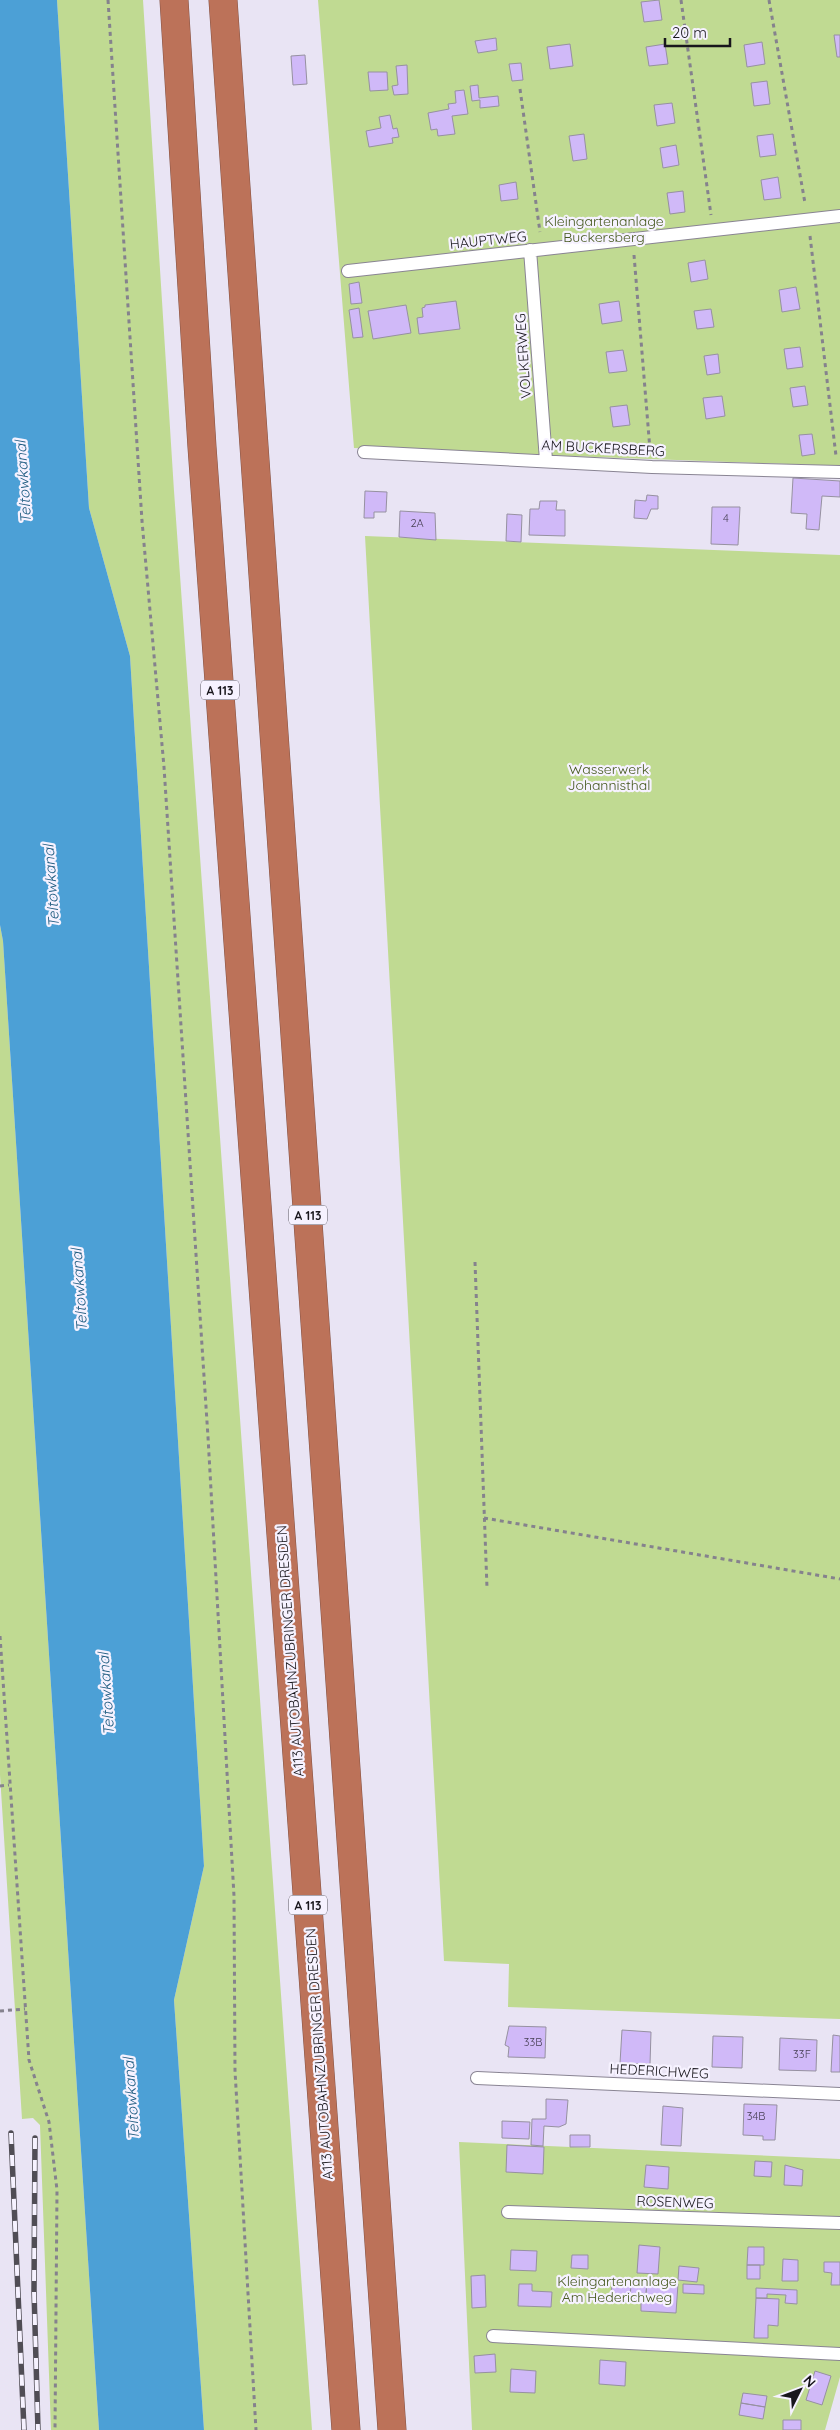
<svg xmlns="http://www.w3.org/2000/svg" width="840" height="2430" font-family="Quicksand,sans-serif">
  <rect width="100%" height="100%" fill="#e9e4f4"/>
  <path fill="#c0da92" d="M57 0H143L174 491 312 2430H204L174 2000 204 1866 130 656 89 508Z
    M318 0H840V466L354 448Z
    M365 536 840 555V2019L508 2007 509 1964 444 1961Z
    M0 925 3 941 99 2430H51L40 2125 33 2118 22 2119 0 1775Z
    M459 2142 840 2159V2377L825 2430H472Z"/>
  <path fill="#4ca0d6" d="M0 0H57L89 508 130 656 204 1866 174 2000 204 2430H99L3 941 0 925Z"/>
  <path fill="#d0b9f8" stroke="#9691a0" d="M659 0 662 20 644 22 641 2Z
    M834 35H840V57H837Z
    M496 38 497 50 478 53 475 41Z
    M762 42 765 64 747 67 744 45Z
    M570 44 573 66 550 69 547 47Z
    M665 44 668 64 649 66 646 47Z
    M305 55 307 84 293 85 291 56Z
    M521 63 523 80 512 81 509 64Z
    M407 65 408 94 394 95 392 86 398 85 396 66Z
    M368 72H387L388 90 370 91Z
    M767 81 770 104 754 106 751 83Z
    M478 85 479 98 498 96 499 106 480 108V100L472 101 470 86Z
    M464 90 468 114 452 116 455 134 438 136 437 129 431 130 428 113 449 109 448 104 456 103 455 91Z
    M672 103 675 123 657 126 654 105Z
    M390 115 393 129 397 128 399 137 392 138 393 143 369 147 366 131 381 128 379 117Z
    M584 134 587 159 573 161 569 136Z
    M773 134 776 155 760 157 757 136Z
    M676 145 679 165 663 168 660 148Z
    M778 177 781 198 764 200 761 180Z
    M516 182 518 199 501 201 499 185Z
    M683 191 685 212 670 214 667 193Z
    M705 260 708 279 691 282 688 263Z
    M359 282 362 303 351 304 349 284Z
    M796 287 800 309 782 312 779 290Z
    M456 301 460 329 419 334 417 318 423 317 422 308 425 307V305Z
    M619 301 622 321 602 324 599 304Z
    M406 305 411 333 373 339 368 311Z
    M359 308 363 337 353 338 349 310Z
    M711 309 714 327 697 329 694 311Z
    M800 347 803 367 787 369 784 349Z
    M623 350 627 371 609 373 606 352Z
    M718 354 720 373 707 375 704 356Z
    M805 386 808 405 793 407 790 388Z
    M722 396 725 416 706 419 703 398Z
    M627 405 630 425 613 427 610 407Z
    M812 434 815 454 802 456 799 435Z
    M793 478 840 481V497L822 496 819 530 806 529 807 514 791 513Z
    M365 491 387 492 386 512H374V518H364Z
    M647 495 658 496V509H651L647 519 634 518 635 500 646 501Z
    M540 501H557L556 510H565V536L529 535 530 509H539Z
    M712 507H740L738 545 711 544Z
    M400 511 435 513 436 540 399 537Z
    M507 514 522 515 521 542 506 541Z
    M509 2026 546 2027 545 2058 508 2057 509 2047 505 2045Z
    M622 2030 651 2032 650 2064 620 2063Z
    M833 2035 840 2036V2072H831Z
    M713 2036 743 2037 742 2068 712 2067Z
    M780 2038 817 2040 816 2071 779 2070Z
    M546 2099 568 2100 566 2124 559 2127 544 2126 543 2146 531 2145 532 2119H546Z
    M744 2104 777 2105 775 2140H763V2136L743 2135Z
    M663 2106 683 2108 681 2146 661 2145Z
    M502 2121 530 2122 529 2139 502 2138Z
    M570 2135H590V2147H570Z
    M507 2145 544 2147 543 2174 506 2172Z
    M755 2161 772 2162 771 2177 754 2176Z
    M646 2165 669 2167 668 2189 644 2187Z
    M785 2165 803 2170 802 2186 784 2185Z
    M639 2245 660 2247 658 2274 637 2273Z
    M748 2247H764V2265H747Z
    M511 2250 537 2251 536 2271 510 2270Z
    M572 2255H588V2269L571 2268Z
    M783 2259 798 2260V2281H782Z
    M824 2262H840V2285H831L832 2273 824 2272Z
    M747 2265H760V2279H747Z
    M679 2266 699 2268 697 2282 678 2280Z
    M485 2275 486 2307 472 2308 471 2276Z
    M612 2281 631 2282 630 2302H611Z
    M631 2282H647L646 2294 639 2293V2297H630Z
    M647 2282 678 2284 676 2313 641 2311V2293L646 2294Z
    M519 2284H532V2291L552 2292 551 2307 518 2306Z
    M683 2284 704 2285V2294L683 2293Z
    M756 2288 797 2290V2304L785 2303 786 2295 767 2294V2298H756Z
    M756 2298 779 2299 778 2326 768 2325V2338H754Z
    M495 2354 496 2372 475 2373 474 2356Z
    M600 2360 626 2362 625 2386 599 2384Z
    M511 2369 536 2371 535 2393 510 2392Z
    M815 2371 831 2376 822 2405 806 2400Z
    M743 2393 767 2396 765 2407 741 2403Z
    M741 2403 765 2407 763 2419 739 2415Z
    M783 2420H801V2430H783Z"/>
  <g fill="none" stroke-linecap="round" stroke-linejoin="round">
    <g stroke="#898493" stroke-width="14">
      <path id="lane" d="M530 250 546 460
        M348 271 840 216
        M364 452 652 467 840 472
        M477 2078 840 2094
        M508 2212 840 2223
        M493 2336 840 2354"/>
    </g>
    <g stroke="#835244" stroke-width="29">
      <path id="highway" d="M174 0 202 447 346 2430
        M223 0 392 2430"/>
    </g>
    <path stroke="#85828d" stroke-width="3" stroke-dasharray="4 4" stroke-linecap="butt" d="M108 0 142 521 164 767 208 1437 234 1896 235 2071 256 2430
      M681 0 711 215
      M769 0 805 203
      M520 89 540 232
      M810 236 836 456
      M634 255 650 450
      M475 1262 487 1588
      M484 1518 840 1579
      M0 1636 29 2060 49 2122 57 2190 55 2430
      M0 1786 9 1785
      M0 2011 25 2009"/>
    <use href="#lane" stroke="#fff" stroke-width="12"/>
    <use href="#highway" stroke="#bc7259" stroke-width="28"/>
    <g stroke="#504d55" stroke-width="5.5">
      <path id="rail" d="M11 2133 24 2430
        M35 2138 34 2291 38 2430"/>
    </g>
    <use href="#rail" stroke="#f6f2ff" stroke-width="4" stroke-dasharray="11" stroke-linecap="butt"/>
  </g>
  <g text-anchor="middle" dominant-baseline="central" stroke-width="4.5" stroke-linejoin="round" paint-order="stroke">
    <g font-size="11" fill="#463f53">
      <text x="726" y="518">4</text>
      <text x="417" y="523">2A</text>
      <text x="533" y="2042">33B</text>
      <text x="802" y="2054">33F</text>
      <text x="756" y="2116">34B</text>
    </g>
    <g fill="#f6f2ff" stroke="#5b5860" stroke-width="1">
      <rect x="201" y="680.5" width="38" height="19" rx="4"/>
      <rect x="289" y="1205.5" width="38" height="19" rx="4"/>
      <rect x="289" y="1895.5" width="38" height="19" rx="4"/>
    </g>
    <g font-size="12" font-weight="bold" fill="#18161c">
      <text x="220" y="690">A 113</text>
      <text x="308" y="1215">A 113</text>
      <text x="308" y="1905">A 113</text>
    </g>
    <g font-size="14" fill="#46591f" stroke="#f6f2ff">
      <text x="604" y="221">Kleingartenanlage<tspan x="604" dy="16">Buckersberg</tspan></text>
      <text x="609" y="769">Wasserwerk<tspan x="609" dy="16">Johannisthal</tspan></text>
      <text x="617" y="2281">Kleingartenanlage<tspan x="617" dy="16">Am Hederichweg</tspan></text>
    </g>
    <g font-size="14" fill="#18161c" stroke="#f6f2ff">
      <text transform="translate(488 240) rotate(-6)">HAUPTWEG</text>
      <text transform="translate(523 356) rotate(-94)">VOLKERWEG</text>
      <text transform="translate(603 448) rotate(3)">AM BUCKERSBERG</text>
      <text transform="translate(290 1651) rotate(-94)">A113 AUTOBAHNZUBRINGER DRESDEN</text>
      <text transform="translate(319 2054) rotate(-94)">A113 AUTOBAHNZUBRINGER DRESDEN</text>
      <text transform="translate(659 2071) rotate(3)">HEDERICHWEG</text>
      <text transform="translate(675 2202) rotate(2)">ROSENWEG</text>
    </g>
    <g font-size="15" font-style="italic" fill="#1d5b80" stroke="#f6f2ff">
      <text transform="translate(23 482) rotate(-94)">Teltowkanal</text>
      <text transform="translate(51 886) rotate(-94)">Teltowkanal</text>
      <text transform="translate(79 1290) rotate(-94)">Teltowkanal</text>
      <text transform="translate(106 1694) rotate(-94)">Teltowkanal</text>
      <text transform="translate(131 2099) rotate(-94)">Teltowkanal</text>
    </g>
  </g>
  <g transform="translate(800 2390) rotate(48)" stroke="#f6f2ff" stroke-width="4" paint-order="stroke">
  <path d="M0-4L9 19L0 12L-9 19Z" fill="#18161c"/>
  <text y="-8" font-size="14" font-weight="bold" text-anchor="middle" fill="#18161c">N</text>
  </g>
  <path d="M665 38v8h65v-8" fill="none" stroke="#18161c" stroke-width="2.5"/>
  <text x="672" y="38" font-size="15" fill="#18161c" stroke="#f6f2ff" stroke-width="4" paint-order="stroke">20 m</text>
</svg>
